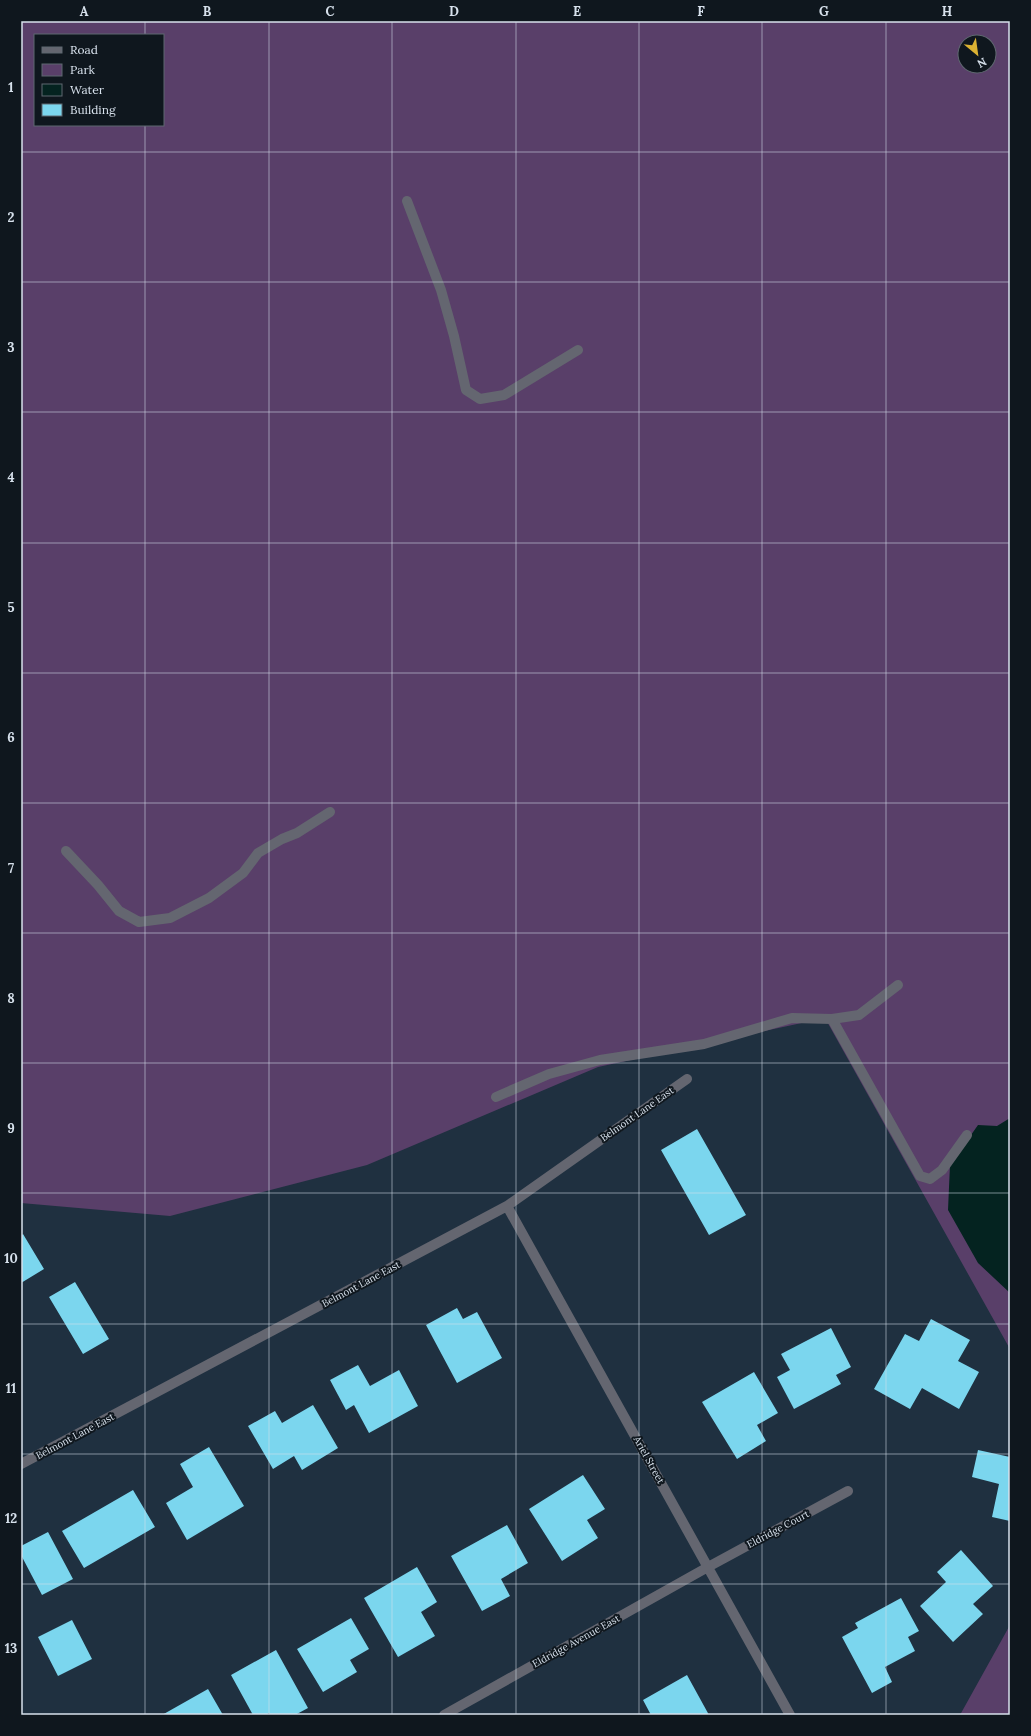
<svg xmlns="http://www.w3.org/2000/svg" width="1031" height="1736" font-family="Lora,serif">
  <rect width="100%" height="100%" fill="#1f3040"/>
  <path fill="#593f69" fill-rule="evenodd" d="M21 21H1010V1349L825 1018 598 1067 367 1165 170 1216 21 1203ZM35 35H163V125H35ZM965 42H989V66H965Z
    M1010 1625V1715H960Z"/>
  <path fill="#042320" d="M1010 1118V1293L978 1263 948 1210 950 1165 978 1125 997 1126Z"/>
  <path fill="#7bd6ee" d="M697 1129 746 1215 709 1235 661 1150Z
    M23 1234 44 1269 21 1283V1236Z
    M75 1282 109 1339 83 1354 49 1297Z
    M457 1308 463 1319 477 1312 502 1358 457 1383 426 1325Z
    M931 1319 970 1340 958 1361 979 1372 959 1409 922 1388 910 1409 874 1389 905 1334 919 1341Z
    M831 1328 851 1367 836 1375 841 1384 794 1409 777 1377 790 1370 781 1354Z
    M358 1365 370 1386 399 1370 418 1406 369 1433 354 1405 346 1410 330 1380Z
    M754 1372 778 1413 757 1425 766 1441 737 1459 702 1402Z
    M313 1405 338 1448 302 1470 294 1456 273 1469 248 1426 275 1411 282 1423Z
    M209 1447 244 1506 187 1540 166 1503 193 1487 180 1464Z
    M978 1450 1010 1457 1009 1463 1010 1464V1521L992 1517 999 1484 972 1477Z
    M583 1475 605 1509 587 1520 598 1538 562 1561 529 1509Z
    M133 1490 155 1527 84 1568 62 1531Z
    M507 1525 528 1563 501 1579 510 1596 482 1611 451 1556Z
    M48 1532 73 1579 42 1595 21 1555V1546Z
    M961 1550 993 1586 973 1604 983 1614 953 1642 920 1606 946 1582 937 1572Z
    M417 1567 437 1602 421 1612 435 1636 398 1657 364 1598Z
    M901 1598 919 1631 908 1637 915 1651 885 1667 892 1682 872 1693 842 1637 858 1628 855 1623Z
    M351 1618 369 1649 350 1660 357 1672 323 1692 297 1649Z
    M72 1620 92 1659 58 1676 38 1637Z
    M276 1650 308 1708 295 1715H270L269 1713 266 1715H253L231 1675Z
    M687 1675 709 1715H651L643 1700Z
    M208 1689 223 1715H162Z"/>
  <g fill="none" stroke-linecap="round" stroke-linejoin="round">
    <path stroke="#646670" stroke-width="10" d="M407 201 441 290 454 336 466 390 480 399 504 395 578 350
      M66 851 98 885 119 911 139 922 170 918 209 898 243 873 258 853 282 839 297 833 330 812
      M832 1019 920 1176 930 1179 942 1170 967 1135
      M496 1097 549 1074 600 1060 704 1044 792 1018 832 1019 859 1015 898 985"/>
    <path stroke="#646670" stroke-width="10" d="M507 1206 790 1715
      M21 1464 507 1206 687 1079
      M444 1715 708 1567 848 1491"/>
  </g>
  <path fill="none" stroke="#d7e1ec" stroke-width="1" stroke-opacity="0.55" d="M145 21V35M269 21V1715M392 21V1715M516 21V1715M639 21V1715M762 21V1715M886 21V1715M145 125V1715M21 152H1010M21 282H1010M21 412H1010M21 543H1010M21 673H1010M21 803H1010M21 933H1010M21 1063H1010M21 1193H1010M21 1324H1010M21 1454H1010M21 1584H1010"/>
  <g text-anchor="middle" dominant-baseline="central" stroke-width="4" stroke-linejoin="round" paint-order="stroke">
    <g font-size="10" fill="#d7e1ec" stroke="#0f171e">
      <text transform="translate(637 1114) rotate(-35)">Belmont Lane East</text>
      <text transform="translate(361 1284) rotate(-28)">Belmont Lane East</text>
      <text transform="translate(75 1436) rotate(-28)">Belmont Lane East</text>
      <text transform="translate(649 1460) rotate(61)">Ariel Street</text>
      <text transform="translate(778 1529) rotate(-28)">Eldridge Court</text>
      <text transform="translate(576 1641) rotate(-29)">Eldridge Avenue East</text>
    </g>
  </g>
  <rect width="1031" height="1736" fill="none" stroke="#0f171e" stroke-width="44"/>
  <rect x="34" y="34" width="130" height="92" fill="#0f171e" stroke="#5f6870"/>
  <rect x="42" y="47" width="20" height="6" fill="#646670" stroke="#5f6870"/>
  <text x="70" y="54" font-size="12" fill="#d7e1ec">Road</text>
  <rect x="42" y="64" width="20" height="12" fill="#593f69" stroke="#5f6870"/>
  <text x="70" y="74" font-size="12" fill="#d7e1ec">Park</text>
  <rect x="42" y="84" width="20" height="12" fill="#042320" stroke="#5f6870"/>
  <text x="70" y="94" font-size="12" fill="#d7e1ec">Water</text>
  <rect x="42" y="104" width="20" height="12" fill="#7bd6ee" stroke="#5f6870"/>
  <text x="70" y="114" font-size="12" fill="#d7e1ec">Building</text>
  <g transform="translate(977 54) rotate(151)"><circle r="19" fill="#0f171e" stroke="#5f6870"/>
  <path d="M0-3L7 15L0 10L-7 15Z" fill="#dbb233"/>
  <text y="-6" font-size="11" font-weight="bold" text-anchor="middle" fill="#d7e1ec">N</text>
  </g>
  <rect x="22" y="22" width="987" height="1692" fill="none" stroke="#d7e1ec" stroke-width="1.5"/>
  <g font-size="13" text-anchor="middle" font-weight="bold" fill="#d7e1ec">
    <text x="84" y="16">A</text>
    <text x="207" y="16">B</text>
    <text x="330" y="16">C</text>
    <text x="454" y="16">D</text>
    <text x="577" y="16">E</text>
    <text x="701" y="16">F</text>
    <text x="824" y="16">G</text>
    <text x="947" y="16">H</text>
    <text x="11" y="92">1</text>
    <text x="11" y="222">2</text>
    <text x="11" y="352">3</text>
    <text x="11" y="482">4</text>
    <text x="11" y="612">5</text>
    <text x="11" y="742">6</text>
    <text x="11" y="873">7</text>
    <text x="11" y="1003">8</text>
    <text x="11" y="1133">9</text>
    <text x="11" y="1263">10</text>
    <text x="11" y="1393">11</text>
    <text x="11" y="1523">12</text>
    <text x="11" y="1653">13</text>
  </g>
</svg>
